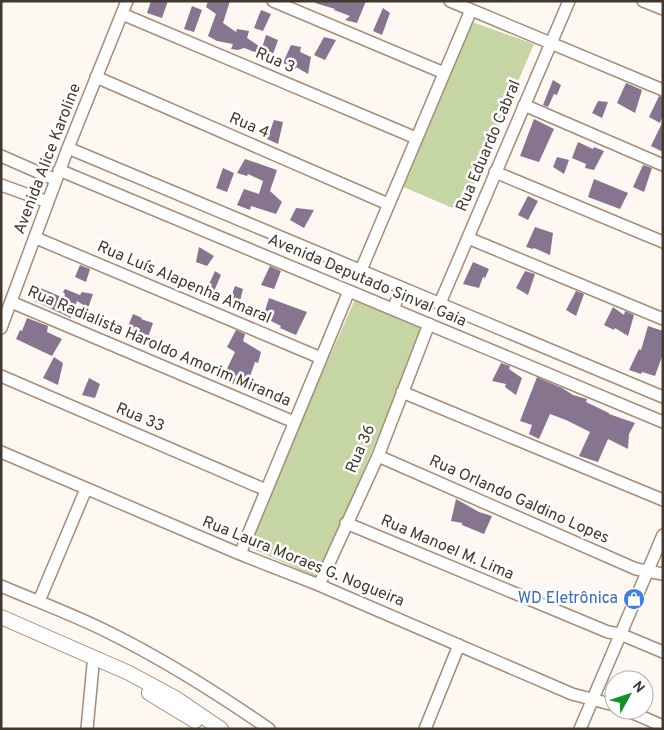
<svg xmlns="http://www.w3.org/2000/svg" width="664" height="730" font-family="Overpass,sans-serif">
  <rect width="100%" height="100%" fill="#fef8f3"/>
  <path fill="#c5d5a3" d="M472 22 534 44 462 212 401 186Z
    M356 297 424 328 318 578 246 546Z"/>
  <path fill="#87748f" d="M151 1H168L162 18 147 13Z
    M208 1H230L223 23 236 32 237 29 249 31 247 38 262 48 266 35 278 40 272 57 270 58 244 48 238 50 231 49 233 44 217 41 208 36 216 14 206 7Z
    M316 1H366L357 23 345 20 350 16 334 10 335 9 315 3Z
    M192 6 202 10 194 32 184 29Z
    M383 8 390 13 382 35 373 31Z
    M261 10 271 14 263 31 254 28Z
    M324 37 336 40 325 60 314 55Z
    M291 45 301 47 300 52 311 57 308 74 296 67V69L283 63Z
    M553 80 561 85 557 95 554 94 548 107 543 105Z
    M626 83 642 90 635 113 617 103Z
    M659 96 663 97V114L660 123 649 117Z
    M598 101 608 102 602 118 592 113Z
    M534 119 554 129 539 162 520 156Z
    M274 120 283 122 278 144 267 139Z
    M663 121V152L651 146Z
    M578 142 593 149 594 147 604 151 594 170 585 168 586 164 572 158Z
    M557 157 569 160 564 174 553 167Z
    M245 159 277 170 270 191 282 202 276 214 251 206 250 210 237 205 244 189 259 194 263 181 248 174 247 176 237 173Z
    M643 165 652 168 644 192 633 187Z
    M223 168 234 173 227 192 216 188Z
    M594 179 628 193 620 209 588 197Z
    M528 196 538 201 528 220 518 215Z
    M296 208 314 210 304 228 290 220Z
    M535 227 553 233 550 255 534 248 533 249 526 247Z
    M199 247 214 256 207 266 196 262Z
    M473 262 489 269 485 278 483 277 479 288 463 284Z
    M80 265 90 269 86 282 75 277Z
    M270 266 281 271 274 289 261 285Z
    M215 271 221 275 212 296 205 293Z
    M525 271 535 274 528 295 516 288Z
    M235 286 243 289 240 301 230 300Z
    M38 287 64 298 65 294 63 292 65 289 80 295 82 292 93 294 88 308 77 301 71 318 34 301Z
    M576 291 584 294 576 316 566 310Z
    M269 298 307 312 296 335 280 328 281 326 263 317Z
    M613 307 624 315 625 311 634 315 628 336 615 328 614 330 604 325Z
    M133 314 142 318 141 319 153 323 145 346 135 335 132 341 125 334Z
    M27 318 48 326 47 332 62 339 52 356 16 339 20 330 22 331Z
    M648 326 663 331V354L655 376 642 372 641 374 629 370 639 349 641 350Z
    M236 330 245 334 243 341 261 352 258 363 255 362 248 382 236 375 234 384 222 379 235 352 227 347Z
    M54 357 63 363 58 385 43 378Z
    M501 363 510 366 509 369 522 378 516 395 505 387 506 384 492 381Z
    M537 377 562 388 573 395 587 399 586 402 609 413V414L635 423 629 434 628 449 608 439 598 462 579 456 590 432 566 420 550 414 539 439 529 434 532 425 520 421Z
    M89 378 100 384 95 398 82 395Z
    M456 499 479 512 492 516 484 534 462 525V523L451 521Z"/>
  <g fill="none" stroke-linecap="round" stroke-linejoin="round">
    <g stroke="#a68b75" stroke-width="14">
      <path id="minor" d="M273 1 444 73
        M450 1 663 90
        M643 1 663 9
        M122 14 416 138
        M96 77 388 204
        M524 105 663 165
        M68 148 663 397
        M1 156 56 180
        M59 170 663 422
        M495 172 663 242
        M1 185 48 202
        M36 238 321 358
        M468 238 663 319
        M361 270 471 10
        M11 302 294 422
        M440 303 569 1
        M393 309 402 288
        M1 328 68 148 127 1
        M1 376 266 490
        M402 392 663 500
        M1 452 240 554 319 585 572 694 614 705
        M378 456 636 569 663 574
        M346 523 608 632 620 634 663 652
        M240 554 349 291
        M319 585 378 456 429 324
        M1 586C36 601 72 614 106 631 163 659 217 693 269 729
        M39 601 86 489
        M626 710 663 726
        M87 729 93 665
        M425 729 459 645
        M580 729 663 535"/>
    </g>
    <g stroke="#a68b75" stroke-width="16">
      <path id="major" d="M1 617 129 673 177 699 221 729
        M149 693 195 721"/>
    </g>
    <use href="#minor" stroke="#fff" stroke-width="11"/>
    <use href="#major" stroke="#fff" stroke-width="14"/>
  </g>
  <defs>
    <g id="shop-disc" transform="scale(1.125)"><circle r="9.5" fill="#3f7fe0" stroke="#fff"/><path d="M-5-2.5h2.3a2.7 3.5 0 0 1 5.4 0H5L5.5 6h-11ZM-1.5-2.5h3a1.5 2.3 0 0 0-3 0Z" fill="#fff"/></g>
  </defs>
  <g fill-rule="evenodd">
    <use href="#shop-disc" x="634" y="599"/>
  </g>
  <g text-anchor="middle" dominant-baseline="central" stroke-width="5" stroke-linejoin="round" paint-order="stroke">
    <g font-size="16" fill="#43382e" stroke="#fff">
      <text transform="translate(275 61) rotate(23)">Rua 3</text>
      <text transform="translate(249 126) rotate(23)">Rua 4</text>
      <text transform="translate(489 146) rotate(-67)">Rua Eduardo Cabral</text>
      <text transform="translate(48 159) rotate(-69)">Avenida Alice Karoline</text>
      <text transform="translate(367 281) rotate(23)">Avenida Deputado Sinval Gaia</text>
      <text transform="translate(184 283) rotate(23)">Rua Luís Alapenha Amaral</text>
      <text transform="translate(159 347) rotate(23)">Rua Radialista Haroldo Amorim Miranda</text>
      <text transform="translate(140 418) rotate(23)">Rua 33</text>
      <text transform="translate(361 449) rotate(-67)">Rua 36</text>
      <text transform="translate(519 500) rotate(24)">Rua Orlando Galdino Lopes</text>
      <text transform="translate(447 548) rotate(23)">Rua Manoel M. Lima</text>
      <text transform="translate(303 562) rotate(22)">Rua Laura Moraes G. Nogueira</text>
    </g>
    <g font-size="16" fill="#366cbe" stroke="#fff" text-anchor="end">
      <text x="618" y="599">WD Eletrônica</text>
    </g>
  </g>
  <rect width="664" height="730" fill="none" stroke="#43382e" stroke-width="5"/>
  <g transform="translate(629 695) rotate(50)"><circle r="24" fill="#ffffff" stroke="#b4afab"/>
  <path d="M0-4L9 19L0 12L-9 19Z" fill="#0c9428"/>
  <text y="-8" font-size="14" font-weight="bold" text-anchor="middle" fill="#43382e">N</text>
  </g>
</svg>
